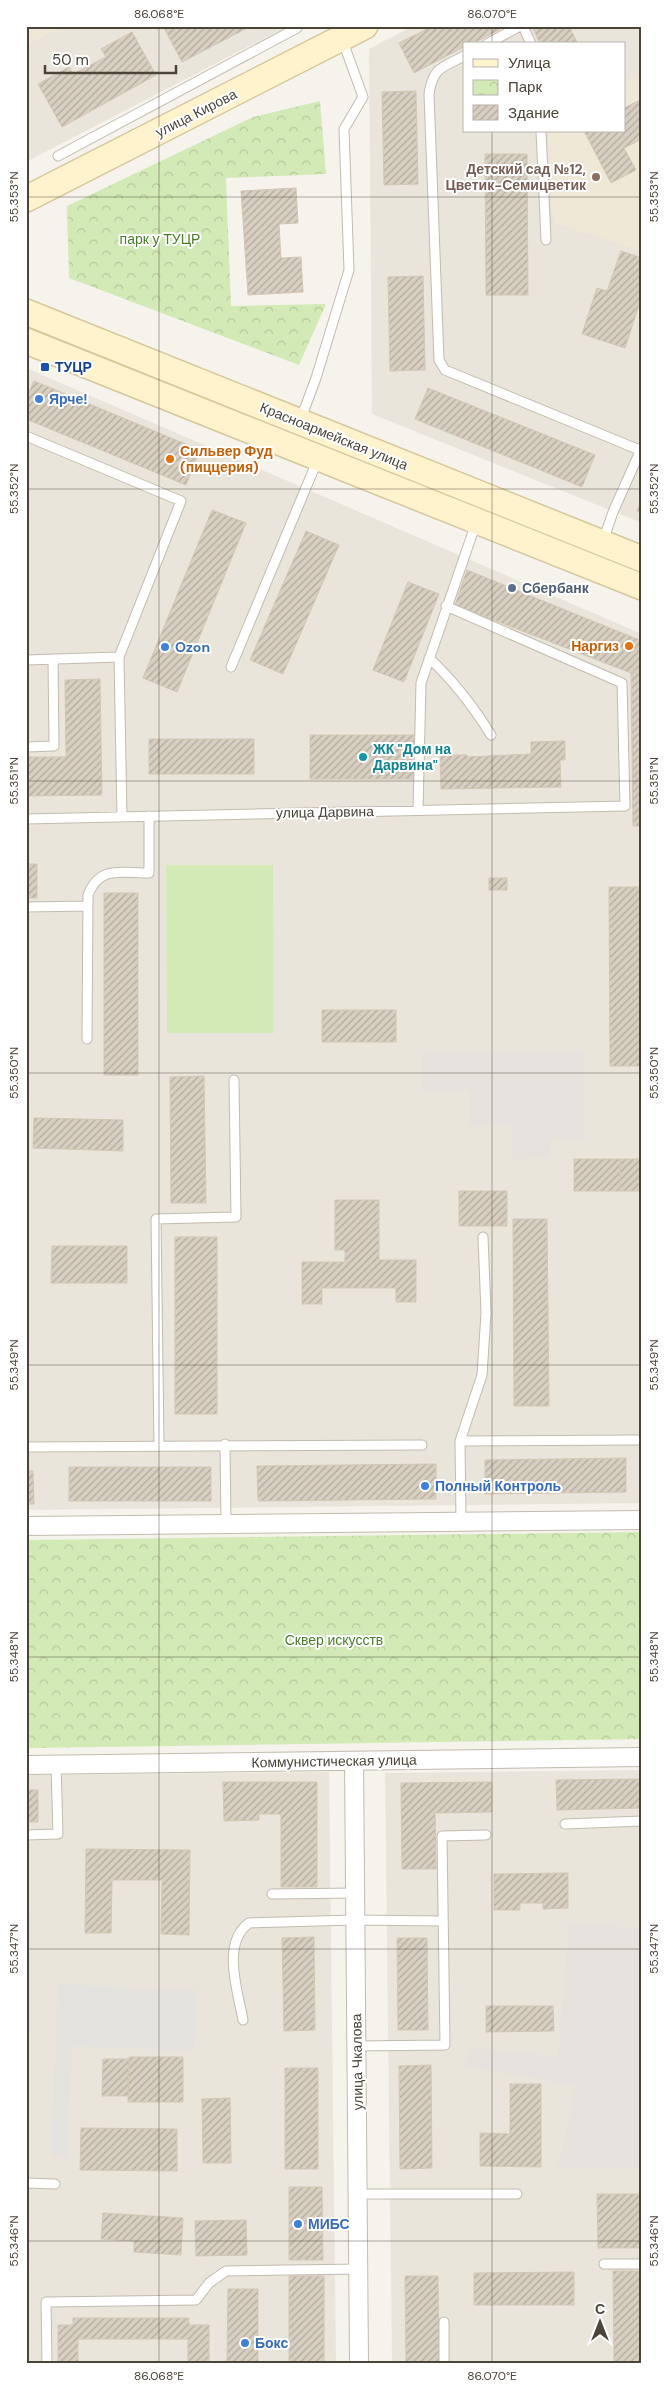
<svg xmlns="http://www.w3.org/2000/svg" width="668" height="2389" font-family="'DM Sans',sans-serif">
  <defs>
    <pattern id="park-crowns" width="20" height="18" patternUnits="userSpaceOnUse" patternTransform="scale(1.25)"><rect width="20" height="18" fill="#d2eab5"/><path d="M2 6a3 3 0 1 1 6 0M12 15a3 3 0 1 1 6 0" fill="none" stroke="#b6ca9c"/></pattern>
    <pattern id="building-hatch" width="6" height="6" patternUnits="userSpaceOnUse" patternTransform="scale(1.25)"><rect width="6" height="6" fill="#d8cfc1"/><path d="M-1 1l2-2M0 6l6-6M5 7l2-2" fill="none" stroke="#b1aa9e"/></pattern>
  </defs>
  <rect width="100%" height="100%" fill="#f6f3ec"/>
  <path fill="#eae5da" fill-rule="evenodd" d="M26 26H288L26 162Z
    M413 26H642V523L372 414 369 49ZM464 44H624V131H464Z
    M26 368 642 634V1503L26 1510Z
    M642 1770V2363H392L385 1773Z
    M329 1772 336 2363H26V1775Z"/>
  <path fill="#e6e2dd" d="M583 1052 584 1139 550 1140V1158L512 1159 511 1125 470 1126V1091L422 1092V1054Z
    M642 1898V2168H558L576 2086 464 2066 468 2047 558 2057 569 1925 640 1928Z"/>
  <path fill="#efe8d6" d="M26 26H63L26 46Z
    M642 74V251L553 223 548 131H624V82Z"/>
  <path fill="url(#park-crowns)" d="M320 101 326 174 226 178 231 306 326 304 299 365 69 278 67 206 253 117Z
    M642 1532V1739L26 1748V1540Z"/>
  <path fill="#d2eab5" d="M166 865H273L274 1033H167Z"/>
  <path fill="#e5e3e0" d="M26 1908H32V2032H26Z
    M58 1984 197 1990 194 2051 72 2046 67 2157 51 2156Z"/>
  <path fill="url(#building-hatch)" stroke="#d3c7b4" d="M163 26H251L182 62Z
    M433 26H498L499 30 472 44H464V47L414 73 399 43Z
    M532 26H569L578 44H540Z
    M132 32 156 75 62 127 38 84 69 67 73 74 106 57 101 49Z
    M416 91 418 184 384 185 382 92Z
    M642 99V139L624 148 636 170 611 183 584 131H624V108Z
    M485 154H527L528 295H486Z
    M296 188 298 223 279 224 281 258 301 257 303 292 248 295 241 191Z
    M621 251 642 258V306L639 305 625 348 582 334 597 288 607 291Z
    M423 276 425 370 390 371 388 277Z
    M34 381 200 450 186 485 26 419V399Z
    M428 388 595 455 582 487 415 419Z
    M642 499V512L637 511Z
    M212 510 246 523 177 692 143 678Z
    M306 531 339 545 283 674 250 660Z
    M467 570 642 641V666L631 673 455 605Z
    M408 582 439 594 404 682 373 670Z
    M642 666V826H633L631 673Z
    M100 679 102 795 26 796V757H66L65 680Z
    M310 735H415V779H310Z
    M149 739H254V774H149Z
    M565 741V760H560L561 787 441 789 440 755H467V757L531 754V742Z
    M26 864H37V898H26Z
    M489 878H507V890H489Z
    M609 887H642V1066H610Z
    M104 893H138V1075H104Z
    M322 1010H396V1042H322Z
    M204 1076 206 1203H171L170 1077Z
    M34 1118 123 1120V1151L33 1148Z
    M574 1159H620V1191H574Z
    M620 1159H642V1191H620Z
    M459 1191H507V1226H459Z
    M335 1200H379V1260H416V1302H396V1288H322V1304H302V1262H345V1250H335Z
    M513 1219H547L549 1406H514Z
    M175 1237H217V1414H175Z
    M52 1246H127V1283H51Z
    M626 1458V1492L485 1494V1460Z
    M436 1464V1499L258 1501 257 1466Z
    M69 1467H211V1501H69Z
    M26 1471H33L34 1504H26Z
    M642 1779V1808L557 1810 556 1780Z
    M223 1782H317V1887H281V1814H259V1820L224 1821Z
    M492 1782V1812L435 1813 436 1869H402L401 1783Z
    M26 1790H38V1822H26Z
    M86 1849 190 1850 189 1935 161 1934 162 1880H112L111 1933H85Z
    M568 1873V1908L543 1909V1903H520V1910H494V1874Z
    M314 1937 315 2030 284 2031 282 1938Z
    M397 1938H427L428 2030H398Z
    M486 2006H553L554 2031 486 2032Z
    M129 2057H183V2102H128Z
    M103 2059H129L128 2096H102Z
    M431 2065 432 2168 400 2169 399 2066Z
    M285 2068H318V2169H285Z
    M510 2084H541V2167L480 2166V2133L510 2134Z
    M230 2098 231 2163H203L202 2099Z
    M81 2128 177 2129V2171L80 2170Z
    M289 2187H322L323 2260H289Z
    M26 2189H28V2264H26Z
    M597 2194H641V2248H598Z
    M103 2213 183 2218 181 2255 134 2252V2241L101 2239Z
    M246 2220 247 2255 196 2256 195 2221Z
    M613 2271H642V2363H614Z
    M574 2272V2305H474V2273Z
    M289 2276H324V2363H289Z
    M405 2276H438L439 2363H406Z
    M228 2289H258V2363H227Z
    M73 2318H189V2325H209V2363H188V2339H78V2363H58V2325H73Z"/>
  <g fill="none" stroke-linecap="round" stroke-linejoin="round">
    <g stroke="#c2bbae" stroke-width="11">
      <path id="lane" d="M523 26 531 44
        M487 44 520 26
        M464 56C442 68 433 67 429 94L439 360 445 370 642 451
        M541 131 546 240
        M58 156 297 28
        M300 421 316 378 349 270 344 129 363 97 342 39
        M26 436 181 501 119 657 122 817
        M603 541 613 512 642 447
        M429 658C454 681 473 706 491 735
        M26 660 119 657
        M231 667 318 459
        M26 747 54 746 53 659
        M418 810 421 683 476 523
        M26 819 625 806 622 683 446 606
        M26 907 88 906
        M87 1039 88 895C100 865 121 873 149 873V816
        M460 1441 637 1440
        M225 1444 226 1524
        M159 1445 156 1219 236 1217 234 1080
        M26 1447 422 1445
        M461 1522 460 1441 482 1375 486 1313 483 1237
        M565 1824 642 1821
        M26 1835 58 1834 56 1765
        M272 1894 355 1893
        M243 2020C238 1992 221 1943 249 1923L355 1920 443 1921
        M356 2046 445 2045 442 1836 486 1835
        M26 2183 55 2184
        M358 2194H517
        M604 2264H642
        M444 2322V2363
        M47 2363 46 2302 196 2300 209 2283 226 2271 359 2269"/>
    </g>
    <g stroke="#c2bbae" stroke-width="20">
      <path id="street" d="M26 1526 642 1520
        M354 1761 359 2363
        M26 1765 642 1757"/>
    </g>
    <g stroke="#d6c79b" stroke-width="28">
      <path id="secondary" d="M26 199 365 26
        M26 312 642 559
        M26 341 642 587"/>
    </g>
    <use href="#lane" stroke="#fff" stroke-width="9"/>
    <use href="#street" stroke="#fff" stroke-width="18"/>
    <use href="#secondary" stroke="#fff3cd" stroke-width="25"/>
  </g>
  <path fill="none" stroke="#4b4439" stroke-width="1" stroke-opacity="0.45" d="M159 26V2363M492 26V44M492 131V2363M26 197H642M26 489H642M26 781H642M26 1073H642M26 1365H642M26 1657H642M26 1949H642M26 2241H642"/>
  <circle fill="#8d6e63" stroke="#fff" stroke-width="2" cx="596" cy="177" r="5"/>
  <rect fill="#1a4fb4" stroke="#fff" stroke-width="2" x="40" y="362" width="10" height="10" rx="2.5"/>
  <g fill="#3f7fe0" stroke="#fff" stroke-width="2">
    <circle cx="39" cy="399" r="5"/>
    <circle cx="165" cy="647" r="5"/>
    <circle cx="425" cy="1486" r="5"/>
    <circle cx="298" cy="2224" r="5"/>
    <circle cx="245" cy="2343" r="5"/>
  </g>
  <g fill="#e8710a" stroke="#fff" stroke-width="2">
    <circle cx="170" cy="459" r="5"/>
    <circle cx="629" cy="646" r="5"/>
  </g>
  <circle fill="#5c6f8a" stroke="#fff" stroke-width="2" cx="512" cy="588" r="5"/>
  <circle fill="#0f9aa8" stroke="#fff" stroke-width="2" cx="363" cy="757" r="5"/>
  <g text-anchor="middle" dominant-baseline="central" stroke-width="4" stroke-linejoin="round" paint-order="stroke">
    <g font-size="14" fill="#4b4439" stroke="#fff">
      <text transform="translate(196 113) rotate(-27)">улица Кирова</text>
      <text transform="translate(334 436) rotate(22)">Красноармейская улица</text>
      <text transform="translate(325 812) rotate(-1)">улица Дарвина</text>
      <text transform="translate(334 1761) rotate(-1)">Коммунистическая улица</text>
      <text transform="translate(357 2062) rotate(-91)">улица Чкалова</text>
    </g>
    <g font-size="14" font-weight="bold" fill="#785e54" stroke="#fff" text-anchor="end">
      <text x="586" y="169">Детский сад №12,<tspan x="586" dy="16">Цветик-Семицветик</tspan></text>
    </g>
    <g font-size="14" fill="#4a7f2a" stroke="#fff">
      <text x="160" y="239">парк у ТУЦР</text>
      <text x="334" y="1640">Сквер искусств</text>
    </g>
    <g font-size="14" font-weight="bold" fill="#164399" stroke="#fff" text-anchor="start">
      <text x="55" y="367">ТУЦР</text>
    </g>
    <g font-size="14" font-weight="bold" fill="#366cbe" stroke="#fff" text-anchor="start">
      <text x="49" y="399">Ярче!</text>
      <text x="175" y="647">Ozon</text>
      <text x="435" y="1486">Полный Контроль</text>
      <text x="308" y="2224">МИБС</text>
      <text x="255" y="2343">Бокс</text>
    </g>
    <g font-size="14" font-weight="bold" fill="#c56008" stroke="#fff" text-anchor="start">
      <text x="180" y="451">Сильвер Фуд<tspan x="180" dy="16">(пиццерия)</tspan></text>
      <text x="619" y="646" text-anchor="end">Наргиз</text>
    </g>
    <g font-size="14" font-weight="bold" fill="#4e5e75" stroke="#fff" text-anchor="start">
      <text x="522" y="588">Сбербанк</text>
    </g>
    <g font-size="14" font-weight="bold" fill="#0d838f" stroke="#fff" text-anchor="start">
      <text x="373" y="749">ЖК "Дом на<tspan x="373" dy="16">Дарвина"</tspan></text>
    </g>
  </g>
  <rect width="668" height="2389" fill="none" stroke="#ffffff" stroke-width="55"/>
  <rect x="463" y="42" width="162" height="90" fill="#ffffff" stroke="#b7b4b0"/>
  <rect x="473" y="59" width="25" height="8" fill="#fff3cd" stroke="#b7b4b0"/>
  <text x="508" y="68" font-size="15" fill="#4b4439">Улица</text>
  <rect x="473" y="80" width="25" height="15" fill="url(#park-crowns)" stroke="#b7b4b0"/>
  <text x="508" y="92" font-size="15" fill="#4b4439">Парк</text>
  <rect x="473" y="105" width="25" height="15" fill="url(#building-hatch)" stroke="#b7b4b0"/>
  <text x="508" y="118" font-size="15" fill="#4b4439">Здание</text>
  <g transform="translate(600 2322)" stroke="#ffffff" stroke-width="4" paint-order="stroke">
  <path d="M0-4L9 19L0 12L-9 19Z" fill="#4b4439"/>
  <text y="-8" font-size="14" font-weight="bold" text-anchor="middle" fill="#4b4439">С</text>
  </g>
  <path d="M45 65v8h131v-8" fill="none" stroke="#4b4439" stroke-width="2.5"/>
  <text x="52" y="65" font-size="15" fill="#4b4439" stroke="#ffffff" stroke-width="4" paint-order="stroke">50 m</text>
  <rect x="28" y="28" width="612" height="2334" fill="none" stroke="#4b4439" stroke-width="2"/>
  <g font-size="12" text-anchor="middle" fill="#4b4439">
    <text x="159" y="18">86.068°E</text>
    <text x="492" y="18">86.070°E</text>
    <text transform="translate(14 197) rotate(-90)" y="4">55.353°N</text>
    <text transform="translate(654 197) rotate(-90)" y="4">55.353°N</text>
    <text transform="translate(14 489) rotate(-90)" y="4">55.352°N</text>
    <text transform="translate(654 489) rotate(-90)" y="4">55.352°N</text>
    <text transform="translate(14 781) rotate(-90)" y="4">55.351°N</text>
    <text transform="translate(654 781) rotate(-90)" y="4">55.351°N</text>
    <text transform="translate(14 1073) rotate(-90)" y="4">55.350°N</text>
    <text transform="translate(654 1073) rotate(-90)" y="4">55.350°N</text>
    <text transform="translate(14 1365) rotate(-90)" y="4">55.349°N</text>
    <text transform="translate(654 1365) rotate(-90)" y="4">55.349°N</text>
    <text transform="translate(14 1657) rotate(-90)" y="4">55.348°N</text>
    <text transform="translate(654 1657) rotate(-90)" y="4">55.348°N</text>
    <text transform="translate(14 1949) rotate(-90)" y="4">55.347°N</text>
    <text transform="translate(654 1949) rotate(-90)" y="4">55.347°N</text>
    <text transform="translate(14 2241) rotate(-90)" y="4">55.346°N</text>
    <text transform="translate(654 2241) rotate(-90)" y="4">55.346°N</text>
    <text x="159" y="2380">86.068°E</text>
    <text x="492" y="2380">86.070°E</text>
  </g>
</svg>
